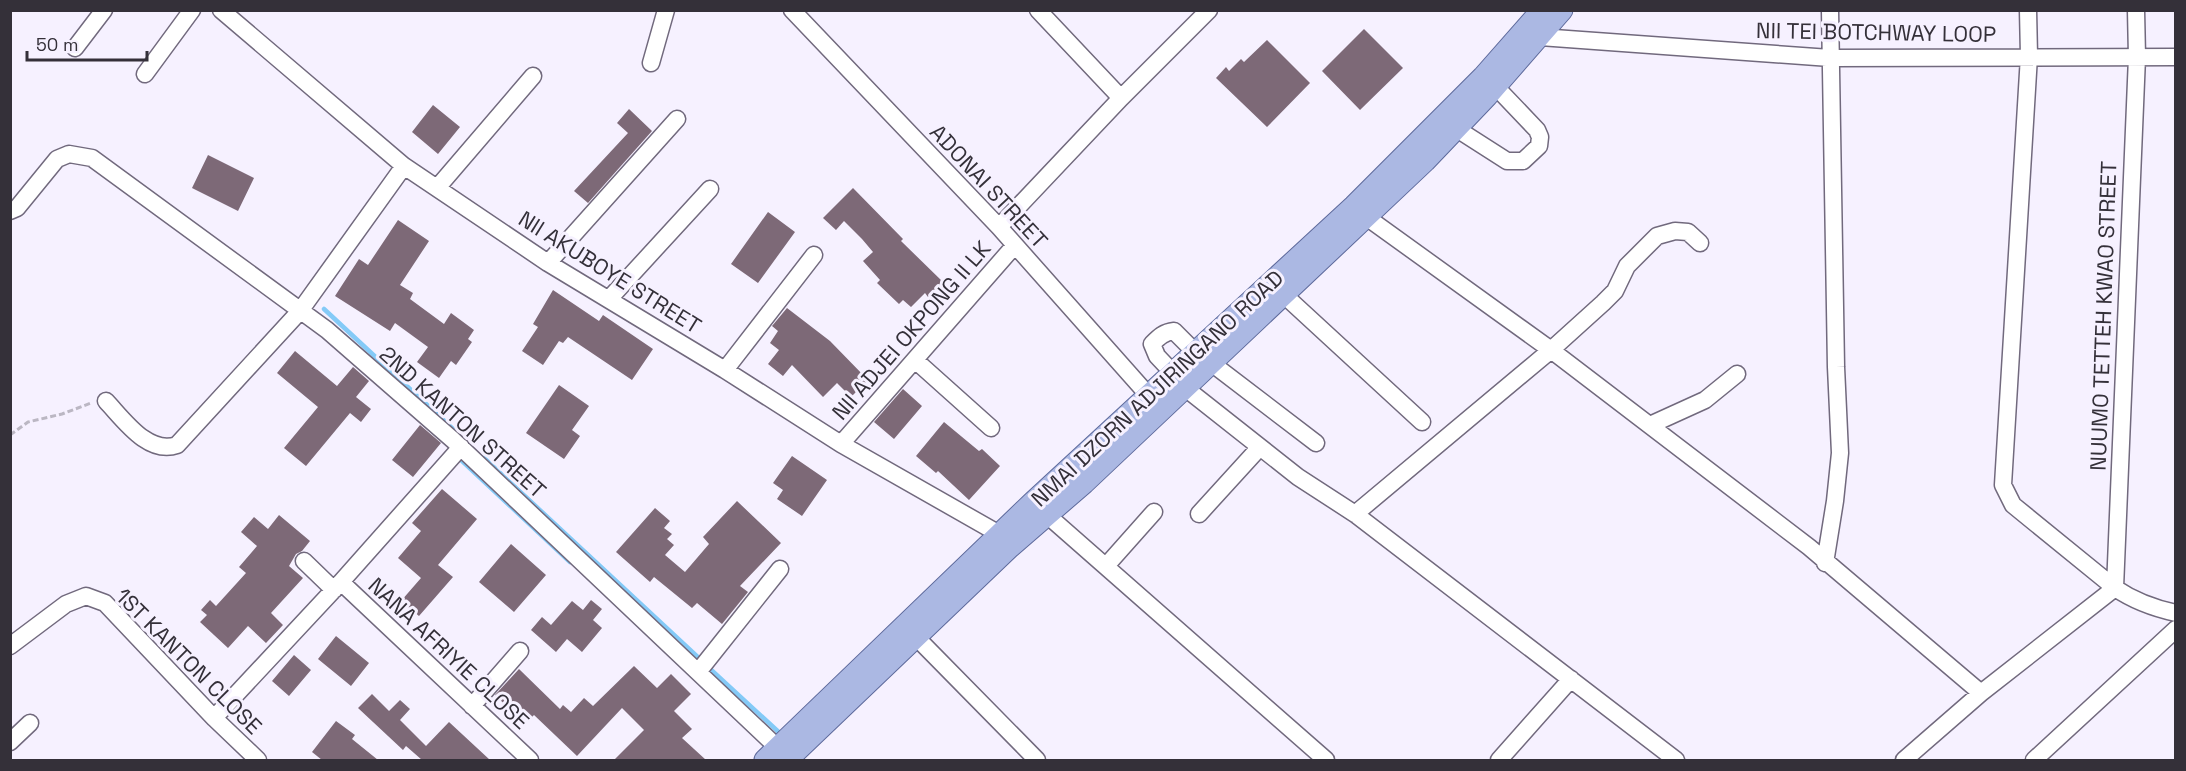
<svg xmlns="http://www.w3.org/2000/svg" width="2186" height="771" font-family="'Space Grotesk',sans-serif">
  <rect width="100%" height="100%" fill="#f6f1ff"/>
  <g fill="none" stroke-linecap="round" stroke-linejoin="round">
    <path stroke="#84caf7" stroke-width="4.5" d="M324 309 454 430
      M484 458 702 661
      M460 459 570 562
      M708 667 783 736"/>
  </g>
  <path fill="#7d6977" d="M1364 29 1403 68 1360 110 1322 71Z
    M1267 40 1310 83 1267 127 1216 78 1226 67 1229 71 1241 59 1244 62Z
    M433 105 460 127 438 154 412 132Z
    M629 109 652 131 588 203 574 191 628 133 617 123Z
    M208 155 254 178 238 211 192 188Z
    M853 188 903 239 901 241 943 282 928 297 925 293 911 307 903 300 899 304 877 283 880 280 863 261 873 252 862 239 844 221 836 230 823 218Z
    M768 212 795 232 758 283 731 264Z
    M398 220 429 241 400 285 413 293 410 299 444 324 451 313 474 330 468 339 472 342 456 365 451 361 439 378 417 362 428 347 395 323 390 331 335 296 359 259 368 265Z
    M553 290 599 321 603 315 653 349 632 380 568 337 563 343 559 341 543 365 522 351 538 327 533 324Z
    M787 308 830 341 868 380 851 397 837 383 823 397 792 365 783 376 768 364 779 350 770 343 778 331 772 326Z
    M295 351 337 386 353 367 369 381 356 397 371 409 361 422 350 413 306 466 284 448 318 407 277 373Z
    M559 385 589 406 572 430 580 436 564 459 526 433Z
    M903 389 922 406 894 439 874 422Z
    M944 422 979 451 982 449 1000 466 969 500 938 471 936 473 916 456Z
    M420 425 441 443 413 477 392 460Z
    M792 456 827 480 802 516 777 499 783 490 773 483Z
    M442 489 477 519 438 565 453 577 419 616 401 601 421 578 398 558 421 531 412 523Z
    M737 501 781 543 740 586 748 592 722 624 697 603 692 608 654 577 650 582 616 552 655 508 670 521 664 528 672 534 667 539 674 545 665 555 685 572 709 544 703 537Z
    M279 515 310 541 302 551 296 554 289 566 303 578 271 613 283 625 266 643 248 626 228 648 200 622 207 615 201 610 210 600 216 606 246 573 239 567 257 546 241 532 254 517 268 529Z
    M511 544 546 575 514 612 479 582Z
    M591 600 602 609 593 620 602 628 582 652 567 639 556 652 531 630 542 617 551 625 572 601 583 610Z
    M336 636 369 663 351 686 318 659Z
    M294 655 311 670 289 696 272 681Z
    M634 666 657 688 671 674 691 694 674 711 692 729 682 738 706 760H614L644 730 622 708 577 756 534 715 525 724 495 695 519 669 560 709 563 705 571 712 584 698 593 706Z
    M372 694 389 711 400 700 410 709 400 720 426 746 449 722 490 760H422L406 746 403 750 358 708Z
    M336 721 355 735 352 739 378 760H322L312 752Z"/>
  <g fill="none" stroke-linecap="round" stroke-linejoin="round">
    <g stroke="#71697d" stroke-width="19">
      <path id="minor" d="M221 10 404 166 548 263 725 370 841 444 1001 535
        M792 10 999 227 1149 396
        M1038 10 1121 98
        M2028 10 2029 56 2003 485 2013 505 2115 588
        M1540 37 1830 58 2176 57
        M75 48 104 10
        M651 63 666 10
        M145 74 192 10
        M1457 129 1507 161H1523L1539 146 1540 137 1537 130 1496 87
        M437 188 533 76
        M10 211 17 208 57 159 69 154 92 158 327 330 453 440 778 748
        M1365 216 1551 350 1809 547 1981 693
        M999 227 1121 98 1209 10
        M548 263 677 119
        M1283 294 1422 422
        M609 299 710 189
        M915 360 991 428
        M1210 362 1316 443
        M725 370 814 255
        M1173 373 1157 356 1152 344C1159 337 1164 332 1174 331L1195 352
        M1184 387 1298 477 1355 514 1676 760
        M106 401C124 420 148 455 177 445L300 311 404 166
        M1650 425 1705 400 1737 374
        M841 444 1015 245
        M1046 514 1326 760
        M1199 514 1260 447
        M1355 514 1551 350 1603 303 1615 291 1627 266 1657 236 1675 231 1688 232 1700 243
        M304 561 334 590
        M1825 563 1835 501 1840 453 1836 367 1830 10
        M1106 566 1154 512
        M341 582 461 447
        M2115 588 2137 57 2136 10
        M916 637 1037 760
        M10 646 66 604 86 596 105 603 214 718 258 760
        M698 672 780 569
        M472 706 520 651
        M214 718 341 582 530 760
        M10 742 30 723
        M1499 760 1571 679
        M1904 760 1981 693 2115 588C2134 601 2153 608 2176 613
        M2034 760 2176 629"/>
    </g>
    <g stroke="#5d699b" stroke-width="23">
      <path id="major" d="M765 760 1033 502 1354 206 1483 77 1542 10
        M787 760 1010 547 1084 483 1425 161 1487 96 1562 10"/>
    </g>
    <path stroke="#bbb7c3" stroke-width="3" stroke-dasharray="6 3" stroke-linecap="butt" d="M10 435 28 422 62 414 91 403"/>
    <use href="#minor" stroke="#fff" stroke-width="16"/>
    <use href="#major" stroke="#abb8e3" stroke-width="21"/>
  </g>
  <g text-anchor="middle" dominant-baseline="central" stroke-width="6" stroke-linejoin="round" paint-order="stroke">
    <g font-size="22" fill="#343039" stroke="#f6f1ff">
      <text transform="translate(1876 32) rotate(1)">NII TEI BOTCHWAY LOOP</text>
      <text transform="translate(989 186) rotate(47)">ADONAI STREET</text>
      <text transform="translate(610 272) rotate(32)">NII AKUBOYE STREET</text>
      <text transform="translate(2103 316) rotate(-88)">NUUMO TETTEH KWAO STREET</text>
      <text transform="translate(911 330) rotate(-49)">NII ADJEI OKPONG II LK</text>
      <text transform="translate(1157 388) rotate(-43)">NMAI DZORN ADJIRINGANO ROAD</text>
      <text transform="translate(463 422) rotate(42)">2ND KANTON STREET</text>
      <text transform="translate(449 653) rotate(43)">NANA AFRIYIE CLOSE</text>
      <text transform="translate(189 661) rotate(45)">1ST KANTON CLOSE</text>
    </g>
  </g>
  <rect width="2186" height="771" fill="none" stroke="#343039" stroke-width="24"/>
  <path d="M27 51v9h120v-9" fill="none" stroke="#343039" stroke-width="3"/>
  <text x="36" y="51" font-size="18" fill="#343039" stroke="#f6f1ff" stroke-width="4.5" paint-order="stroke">50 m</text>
</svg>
